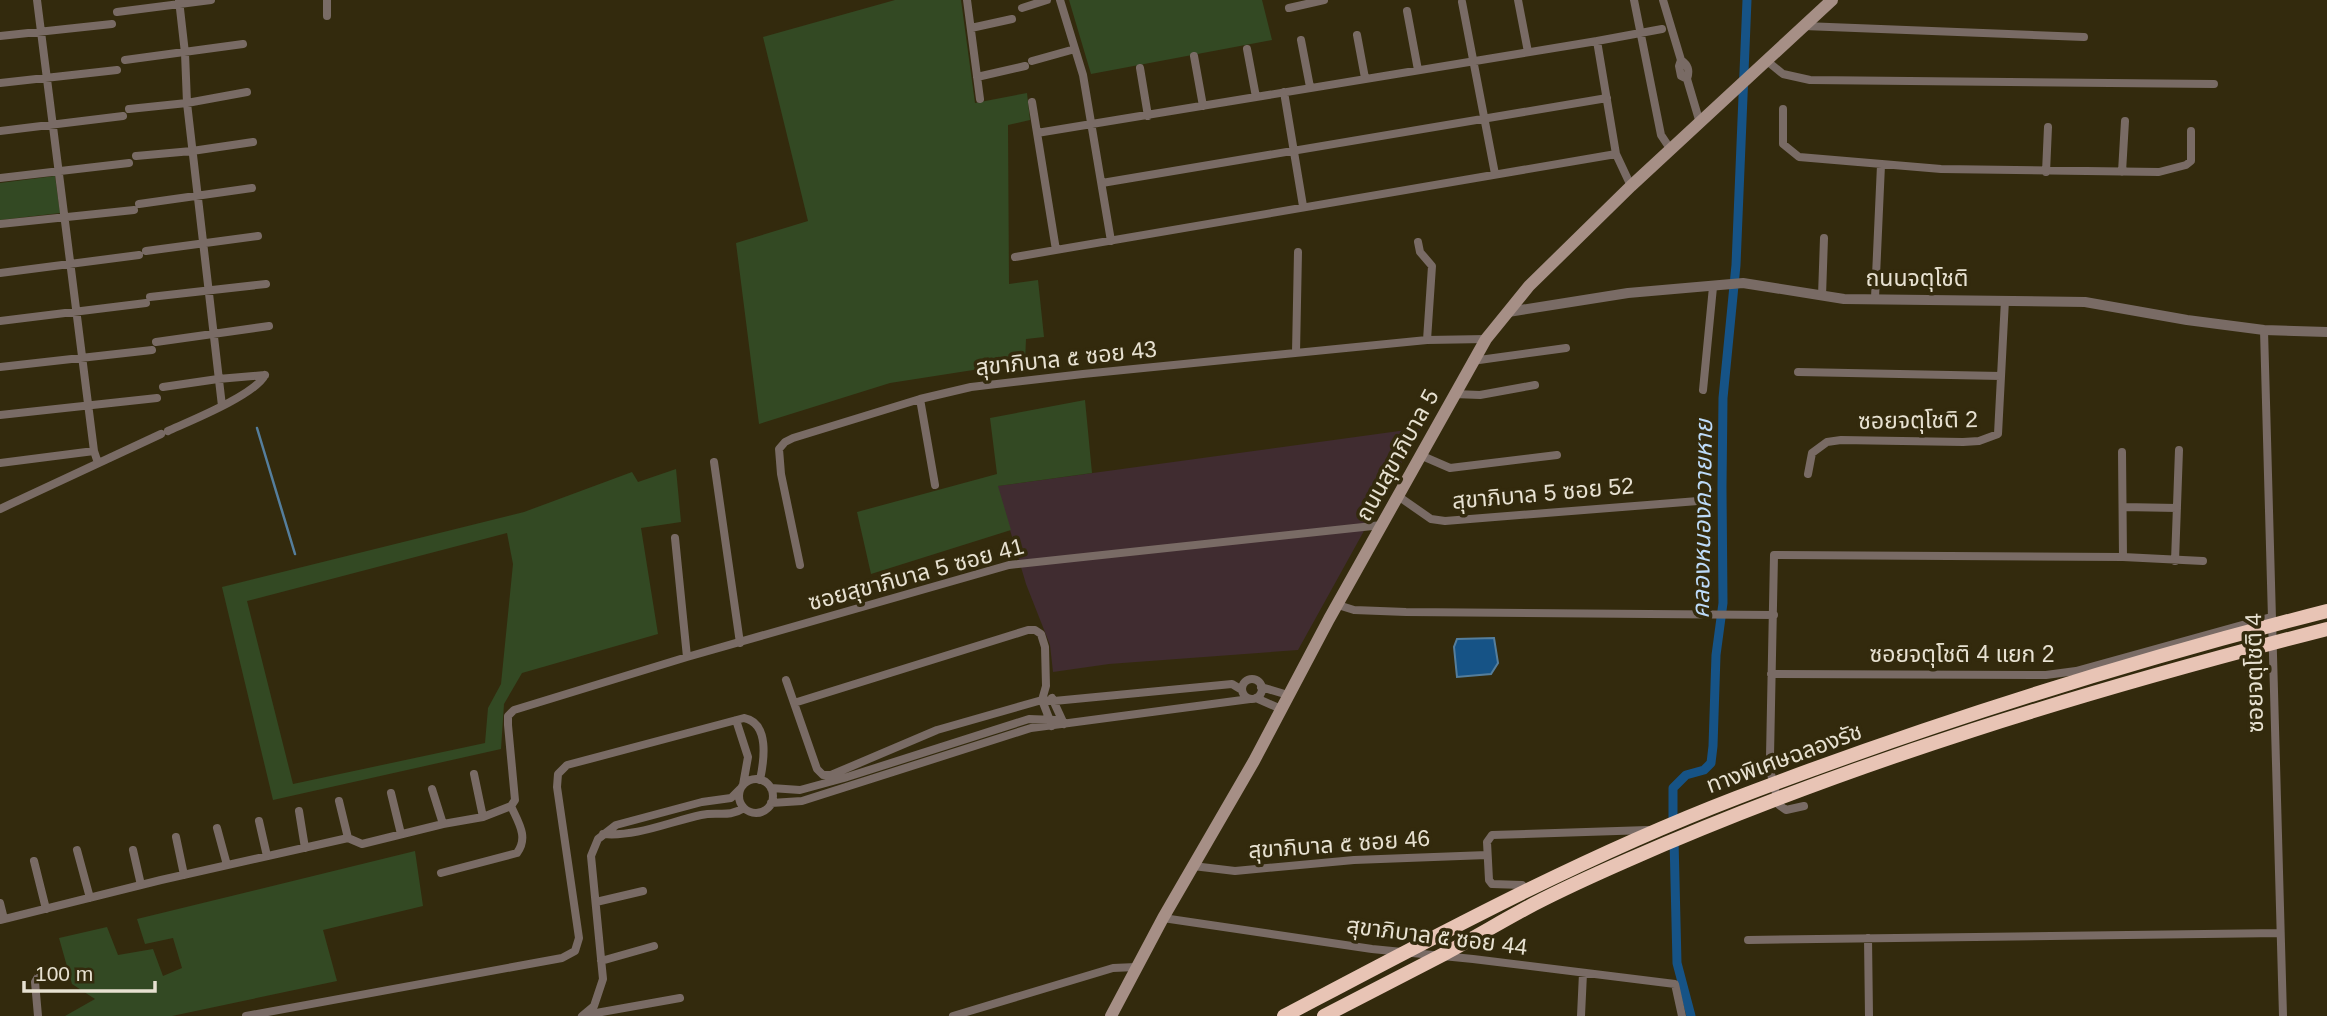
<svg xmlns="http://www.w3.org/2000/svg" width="2327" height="1016" font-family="Helvetica,'Noto Sans Thai',sans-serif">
  <rect width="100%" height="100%" fill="#332a0d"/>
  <path fill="#402c30" d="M1421 428 1298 650 1109 664 1053 672 1050 645 1026 584 997 486Z"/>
  <path fill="#334923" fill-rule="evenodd" d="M895 0H961L975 103 1027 93 1030 120 1008 125 1009 284 1038 280 1044 337 1026 339 1025 362 890 383 759 424 736 243 808 221 763 37Z
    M1069 0H1262L1272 40 1091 74Z
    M55 176 60 213 0 220V183Z
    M1085 400 1092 473 998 486 1011 530 871 574 857 512 997 474 990 418Z
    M676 469 681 522 641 528 658 634 522 673 504 704 501 749 273 800 222 587 524 512 632 472 638 482ZM507 533 513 564 501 684 488 708 485 743 293 784 247 601Z
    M415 851 423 906 323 930 337 981 172 1016H65L95 999 72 984 59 938 107 927 118 955 153 949 163 976 182 968 173 938 145 944 137 919Z"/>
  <path fill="#165386" stroke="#557e9c" stroke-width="2" d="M1494 638 1498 663 1491 674 1457 677 1454 647 1457 639Z"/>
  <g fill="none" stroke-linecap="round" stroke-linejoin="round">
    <path stroke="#557e9c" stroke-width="2.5" d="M257 428 295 554"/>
    <path stroke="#165386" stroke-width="9" d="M1673 825V788L1686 775 1704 770 1711 763 1713 746 1716 655 1723 603 1722 487 1723 398 1736 265 1747 0
      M1674 839 1677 963 1691 1016"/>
    <path stroke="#796b65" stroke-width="8" d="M37 0 94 451 98 463
      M179 0 185 53 187 103 222 406
      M327 0V16
      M967 0 980 99
      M1060 0 1083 75 1111 241
      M1518 0 1528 52
      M1634 0 1661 135 1671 150
      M1663 0 1681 60C1688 65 1690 70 1687 79L1700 123
      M1462 2 1495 174
      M1022 8 1047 0
      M1289 8 1324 0
      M1407 11 1418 70
      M117 12 211 0
      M1804 26 2084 37
      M971 28 1012 19
      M1357 35 1365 78
      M0 36 112 24
      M1301 40 1310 87
      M1597 41 1616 154 1631 186
      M1247 49 1256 97
      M1194 56 1203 106
      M125 60 243 44
      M1681 60 1679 66 1681 76 1687 79
      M1032 61 1075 49
      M1767 61 1783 74 1810 80 2214 84
      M1140 68 1148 116
      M977 77 1025 66
      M0 83 117 70
      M1284 92 1303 206
      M1032 102 1056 250
      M129 109 187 103 247 92
      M1783 109V144L1799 157 1941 169 2159 172 2186 165 2191 161V131
      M0 131 123 116
      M1037 133 1597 41 1662 29
      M136 156 192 151 253 142
      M2046 172 2048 127
      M2122 172 2125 121
      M0 178 129 163
      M1102 183 1607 98
      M139 204 252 188
      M0 224 134 210
      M1418 242 1420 252 1432 266 1427 340
      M146 251 258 236
      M1015 257 1616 154
      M0 273 139 255
      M1822 296 1824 238
      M150 297 266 284
      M1875 298 1881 165
      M0 321 146 303
      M2264 330 2283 1016
      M156 342 269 326
      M1296 353 1298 252
      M1472 361 1566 348
      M0 367 152 350
      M1798 372 2001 376
      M163 387 218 379 265 375
      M1703 390 1713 287
      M1454 394 1480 395 1535 385
      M920 399 935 485
      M0 415 157 398
      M168 431C190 421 255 395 265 375
      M2122 452 2123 557
      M1420 455 1450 468 1557 455
      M714 462 740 643
      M0 463 94 451
      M1808 474 1812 453 1827 442 1841 440 1963 442 1979 441 1998 434 2005 300
      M1398 496 1431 519 1445 521 1698 501
      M2123 507 2177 508
      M0 509 161 434
      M675 538 687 657
      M2175 561 2179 450
      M800 565 781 474 779 449 785 442 793 438 920 399 971 387 1083 374 1427 340 1486 339
      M1338 605 1354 610 1406 612 1774 615
      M1771 674 2046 675 2076 671 2271 617
      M1242 689a10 10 0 1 1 20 0a10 10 0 1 1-20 0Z
      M786 680 817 769 823 775H831L937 730 1042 700 1054 701 1232 684 1242 690
      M1261 687 1288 695
      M1052 698 1064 724
      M1256 698 1281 709
      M794 703 1028 630H1035L1041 634 1045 647 1046 686 1042 700 1052 726
      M736 720 748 757 743 785
      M474 774 483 817
      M739 796a17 17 0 1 1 34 0a17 17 0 1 1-34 0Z
      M771 788 800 790 844 778 1029 719 1055 720
      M432 789 443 824
      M391 793 401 834
      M339 801 348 838
      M771 803 802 801 1031 728 1250 699
      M1804 806 1786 810 1779 805 1770 770V756L1774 555 2123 557 2203 561
      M299 811 305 848
      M259 821 267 856
      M217 828 227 865
      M603 834C636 837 669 822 701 815 718 811 728 818 744 808
      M176 837 184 875
      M77 850 90 898
      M133 850 141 885
      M34 861 46 909
      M1193 866 1235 871 1354 860 1487 855
      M441 873 517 853C529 837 518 822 511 806
      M1522 885 1492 884 1489 880 1487 842 1492 835 1648 830
      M596 902 643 891
      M0 903 4 919
      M1163 918 1372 949 1473 959 1675 984 1682 1016
      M0 920 161 880 348 838 362 844 443 824 483 817 511 806 515 800 508 725V716L514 710 687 657 1009 565 1382 525
      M1868 938 1869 1016
      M1748 940 2280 933
      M601 961 654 946
      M585 1015 680 998
      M38 1016 35 982 39 975
      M246 1016 562 958 575 951 579 938 557 787 558 774 567 765 744 718C770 723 764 761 760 780
      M582 1016 594 1006 603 979 591 856 598 839 616 825 702 802 731 798 740 789
      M953 1016 1113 968 1136 967
      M1581 1016 1583 973"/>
    <path stroke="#796b65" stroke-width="10" d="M1508 312 1628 293 1743 283 1844 299 2085 302 2187 320 2264 330 2327 332"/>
    <path stroke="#a68f86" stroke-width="12" d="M1111 1016 1163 918 1254 761 1329 619 1486 339 1529 286 1631 186 1832 0"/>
    <path stroke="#e8c4b5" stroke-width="14" d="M1284 1016C1432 938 1580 858 1736 798 1929 724 2127 662 2327 611
      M1324 1016C1364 995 1404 975 1444 954 1474 938 1504 920 1534 904 1565 888 1596 874 1628 860 1853 761 2089 690 2327 629"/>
  </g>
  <g text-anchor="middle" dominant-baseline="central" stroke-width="7" stroke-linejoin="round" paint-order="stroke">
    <g font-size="23" fill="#e7e1d1" stroke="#332a0d">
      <text x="1917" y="278">ถนนจตุโชติ</text>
      <text transform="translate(1066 358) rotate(-6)">สุขาภิบาล ๕ ซอย 43</text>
      <text transform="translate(1918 420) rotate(-1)">ซอยจตุโชติ 2</text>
      <text transform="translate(1397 455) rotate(-61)">ถนนสุขาภิบาล 5</text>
      <text transform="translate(1543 493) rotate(-5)">สุขาภิบาล 5 ซอย 52</text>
      <text transform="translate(916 574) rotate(-15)">ซอยสุขาภิบาล 5 ซอย 41</text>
      <text x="1962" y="654">ซอยจตุโชติ 4 แยก 2</text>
      <text transform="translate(2254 673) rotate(-91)">ซอยจตุโชติ 4</text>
      <text transform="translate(1784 758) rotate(-20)">ทางพิเศษฉลองรัช</text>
      <text transform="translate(1339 844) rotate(-4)">สุขาภิบาล ๕ ซอย 46</text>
      <text transform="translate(1437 936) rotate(7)">สุขาภิบาล ๕ ซอย 44</text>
    </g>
    <g font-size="24" font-style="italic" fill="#bddbf9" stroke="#332a0d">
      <text transform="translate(1702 519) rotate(-89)">คลองหนองควายหาย</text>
    </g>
  </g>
  <path d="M24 981v10h131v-10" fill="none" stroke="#e7e1d1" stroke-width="3.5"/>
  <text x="35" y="981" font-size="21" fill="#e7e1d1" stroke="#332a0d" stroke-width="5" paint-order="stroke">100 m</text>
</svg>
